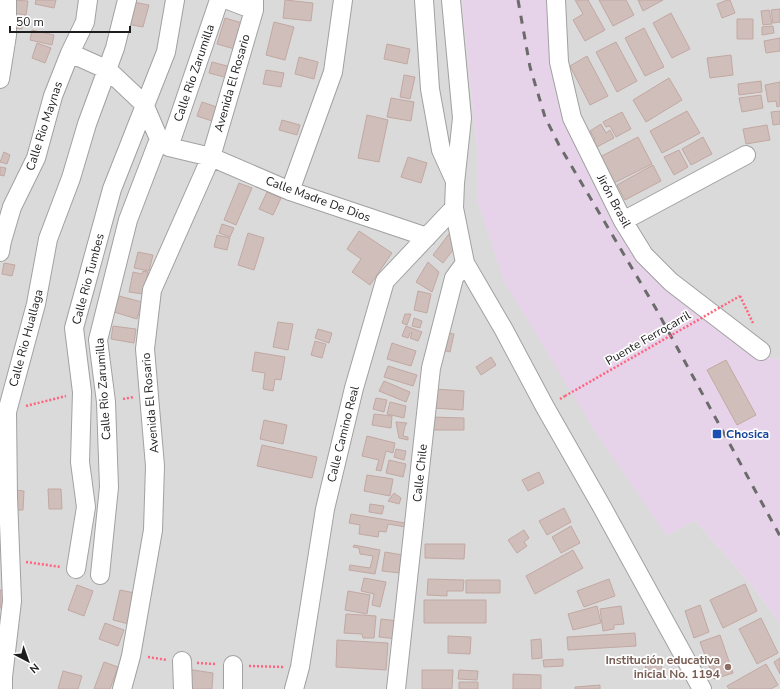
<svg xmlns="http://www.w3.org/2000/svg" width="780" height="689" font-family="'Nunito Sans',sans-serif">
  <rect width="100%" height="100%" fill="#efe7e1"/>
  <path fill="#dbdada" d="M0 0H463L462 7 477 147V199L667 535 695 520 754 588 780 623V689H0Z
    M549 0H780V360L777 358H761L650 271 622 237 566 122Z"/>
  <path fill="#e7d3e9" d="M463 0H549L566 122 622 237 650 271 761 358H777L780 360V623L754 588 695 520 667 536 596 433 504 281 477 199V147L462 7Z"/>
  <path fill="#cfbeba" stroke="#c2a8a2" d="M13 0 28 1 26 15 12 13Z
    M36 0H56L54 8 35 4Z
    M285 0 313 3 311 21 283 18Z
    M575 0H588L605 30 585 41 573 20 583 14Z
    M599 0H626L634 15 613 26Z
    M638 0H663L643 11Z
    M727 0H730L735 13 722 18 717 4Z
    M133 2 149 5 143 27 127 24Z
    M780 9V22L773 23 771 10Z
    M769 10 772 24 763 25 761 11Z
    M671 13 690 49 672 58 653 23Z
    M14 16 23 18 22 29 12 28Z
    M225 18 246 24 238 50 217 44Z
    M737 19H753V39H737Z
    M274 22 294 27 285 60 266 55Z
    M773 26 774 33 762 35V27Z
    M644 28 664 67 645 76 625 38Z
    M32 30 54 35 52 45 30 40Z
    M780 38V51L766 53 764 41Z
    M616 42 637 81 617 92 596 52Z
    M37 43 51 48 45 63 32 58Z
    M387 44 410 49 407 64 384 59Z
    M731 55 733 75 710 78 707 58Z
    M587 56 608 96 590 105 570 66Z
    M299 57 318 62 314 79 295 74Z
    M212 62 235 68 232 79 209 73Z
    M266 70 284 73 281 87 263 84Z
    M404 75 415 77 410 99 400 97Z
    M669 78 682 100 646 122 633 100Z
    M761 81 762 92 739 95 738 84Z
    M780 82V106L777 107 776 101 768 102 765 85Z
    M761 95 763 108 742 112 739 98Z
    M391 98 414 102 411 121 387 117Z
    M202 102 220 108 215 122 197 116Z
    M687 111 700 133 662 153 650 131Z
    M780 111V124L773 125 771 112Z
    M622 112 631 129 616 137 610 126 606 127 603 122Z
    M367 115 388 120 379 162 358 158Z
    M282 120 300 125 297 135 279 130Z
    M601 124 606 133 610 130 614 138 595 148 591 141 595 139 590 131Z
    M767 125 770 140 746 144 743 129Z
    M638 137 652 164 614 183 600 157Z
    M703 137 712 154 691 165 682 149Z
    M679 150 688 167 674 175 664 157Z
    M4 152 10 155 7 164 0 162Z
    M408 157 427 163 421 183 401 177Z
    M653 165 661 181 625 200 617 185Z
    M0 167 6 168 4 176 0 175Z
    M239 183 252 188 236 225 224 220Z
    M267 192 281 198 273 215 259 209Z
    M222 224 234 228 230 237 219 233Z
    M359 231 392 253 370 285 352 272 361 259 347 249Z
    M248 233 264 238 254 270 238 265Z
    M449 234 459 242 443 263 433 255Z
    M217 235 230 238 227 250 214 247Z
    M138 252 153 255 149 271 134 268Z
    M428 262 439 272 432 292 416 282Z
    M4 263 15 265 12 276 2 274Z
    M143 271 148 272 144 294 129 292 133 272 142 274Z
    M418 291 431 294 427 313 414 310Z
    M119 296 142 302 137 319 114 312Z
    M405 314H411L407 325 402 323Z
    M414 318 422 321 420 328 412 326Z
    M278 322 293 324 288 350 273 347Z
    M113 326 136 329 134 343 111 339Z
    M406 326 422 332 418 341 410 338 412 333H410L408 338 402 336Z
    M318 329 332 333 329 343 315 338Z
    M443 332 454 334 450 352 439 349Z
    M315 341 326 344 322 358 311 355Z
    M392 343 416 351 411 366 387 359Z
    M255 352 285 357 281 380 275 379 273 391 263 389 265 373 252 371Z
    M491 357 496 365 481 375 476 367Z
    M726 360 756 415 737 425 707 370Z
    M388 366 417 375 413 386 384 377Z
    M384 381 410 392 406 402 379 391Z
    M435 389 464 391 463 410 433 408Z
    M376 398 387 400 384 412 373 409Z
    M390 402 406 406 404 418 387 414Z
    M374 414 392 416 391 428 372 425Z
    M432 417 464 418V430H431Z
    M264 420 287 425 283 444 260 439Z
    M396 422 407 423 405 426 403 436 408 437V440L399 438Z
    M367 436 395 443 393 453 386 451 381 471 376 470 379 460 362 456Z
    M262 445 317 457 312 478 257 466Z
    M396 449 406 451 404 460 394 457Z
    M389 460 406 464 403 477 386 473Z
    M539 472 544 483 528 491 522 480Z
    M367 475 393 479 390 496 364 491Z
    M48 489H61L62 509H49Z
    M13 490 24 491 23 510H11Z
    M394 493 401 498 399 504 388 501Z
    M370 504 384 506 382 514 369 512Z
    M564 508 571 522 547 535 539 521Z
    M351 514 405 523 406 527 388 524 386 532 379 531 378 537 359 534 360 525 349 523Z
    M571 526 580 543 561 553 552 537Z
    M524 530 529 538 524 542 527 546 517 553 508 540Z
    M425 544H465L464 559 425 558Z
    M354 545 380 550 375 574 349 570 350 565 370 568 373 556 360 554 359 548 353 547Z
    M573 550 583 568 535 594 526 576Z
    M385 552 403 555 400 573 382 571Z
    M364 578 386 582 380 607 372 605 374 594 361 591Z
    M428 579 464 580 463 591H447V596L427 595Z
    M609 579 615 596 584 607 577 591Z
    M466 580H500V593H466Z
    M745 584 757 611 723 628 710 600Z
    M77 585 93 591 84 616 68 610Z
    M0 590 6 591 2 608H0Z
    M120 590 135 593 129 624 113 620Z
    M348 591 370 595 367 614 345 610Z
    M424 600H486V623H424Z
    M700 605 709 632 694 638 685 611Z
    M597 606 601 623 573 630 568 614Z
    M621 606 624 624 614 625V629L603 631 600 609Z
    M346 614 376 616 374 638H363L362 634 344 633Z
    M761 618 778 653 757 664 739 629Z
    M381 619 399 621 397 639 379 637Z
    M105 623 124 630 118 646 99 639Z
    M635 633 636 646 568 650 567 637Z
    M720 635 733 673 714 679 700 642Z
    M448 636 471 637 470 654 448 653Z
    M541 639 542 658 532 659 531 640Z
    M337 640 388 643 386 670 336 667Z
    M780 658V674L774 662Z
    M563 659V666L544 667 543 660Z
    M646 660 662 661 661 677 645 676Z
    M104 662 118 667 110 689H94Z
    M766 664 778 685 771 689H729L727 686Z
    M187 669 213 673 212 689H184Z
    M422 670H453L452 689H422Z
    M459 670 478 671 477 680 458 679Z
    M63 671 82 676 78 689H58Z
    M513 674 541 675V689H513Z
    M459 682H478V689H459Z
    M600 685V689H575V687Z"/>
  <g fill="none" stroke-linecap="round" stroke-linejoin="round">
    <g stroke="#a1a1a1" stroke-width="20">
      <path id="minor" d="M228 0 254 10
        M424 0 430 89 441 150 455 181
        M451 0 462 118 455 183 454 208 465 263 504 330 545 407 602 507 702 689
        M556 0 559 62 572 118 623 221 644 255 671 282 761 351
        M70 53 108 70 144 104 159 139 169 147 211 157 290 191 427 237
        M0 79 7 35V0
        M169 147 219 0
        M290 191 333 72 343 0
        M623 221 746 155
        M0 252 2 241 12 207 36 158 53 96 70 53 85 22 88 0
        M76 569 86 507 80 462 82 392 74 328 112 189 166 52 175 0
        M100 575 109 487 106 402 98 340 128 220 159 139
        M182 661 183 689
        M3 689V677L12 601 8 497 7 412 36 304 48 239 71 178 87 124 115 48 127 0
        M122 689 131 656 153 530 155 466 145 349 152 290 211 157 254 10V0
        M233 689V665
        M294 689 300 667 325 509 354 388 385 281 454 208
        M396 689 431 368 454 278 465 263"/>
    </g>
    <path stroke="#ff637e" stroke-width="2.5" stroke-dasharray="2 2" stroke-linecap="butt" d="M740 296 753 323
      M123 399 134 397
      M560 399 565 396
      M26 406 66 396
      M26 562 61 567
      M148 657 167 660
      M197 663 216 664
      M249 666 284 667"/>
    <use href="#minor" stroke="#fff" stroke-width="18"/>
    <path stroke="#6b6b6b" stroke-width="3" stroke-dasharray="8 8" stroke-linecap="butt" d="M518 0 530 67 545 117 559 145 655 307 780 536"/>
    <path stroke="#ff637e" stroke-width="2.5" stroke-dasharray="2 2" stroke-linecap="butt" d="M565 396 740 296"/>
  </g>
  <rect fill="#1a4fb4" stroke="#fff" stroke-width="1.5" x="712" y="429" width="10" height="10" rx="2"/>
  <circle fill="#8d6e63" stroke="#fff" stroke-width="1.5" cx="728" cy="667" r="4"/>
  <g text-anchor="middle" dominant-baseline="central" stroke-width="3.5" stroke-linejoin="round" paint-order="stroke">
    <g font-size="12" fill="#1d1d1d" stroke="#fff">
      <text transform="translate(194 73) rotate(-71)">Calle Rio Zarumilla</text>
      <text transform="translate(232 83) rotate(-74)">Avenida El Rosario</text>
      <text transform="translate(44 126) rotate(-72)">Calle Rio Maynas</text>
      <text transform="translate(318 199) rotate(20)">Calle Madre De Dios</text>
      <text transform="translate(614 201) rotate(62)">Jirón Brasil</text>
      <text transform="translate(88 279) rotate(-75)">Calle Rio Tumbes</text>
      <text transform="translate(26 338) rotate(-75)">Calle Rio Huallaga</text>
      <text transform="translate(648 338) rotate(-30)">Puente Ferrocarril</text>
      <text transform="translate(103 389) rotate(-94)">Calle Rio Zarumilla</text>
      <text transform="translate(150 403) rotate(-95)">Avenida El Rosario</text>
      <text transform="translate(343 434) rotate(-76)">Calle Camino Real</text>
      <text transform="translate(420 473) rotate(-84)">Calle Chile</text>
    </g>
    <g font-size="12" font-weight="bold" fill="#164399" stroke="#fff" text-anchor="start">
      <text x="726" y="434">Chosica</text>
    </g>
    <g font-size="12" font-weight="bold" fill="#785e54" stroke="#fff" text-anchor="end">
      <text x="720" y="660">Institución educativa<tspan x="720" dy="14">inicial No. 1194</tspan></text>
    </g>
  </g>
  <g transform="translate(28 661) rotate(139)" stroke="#ffffff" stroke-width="3" paint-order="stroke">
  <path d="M0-3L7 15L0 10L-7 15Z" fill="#1d1d1d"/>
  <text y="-6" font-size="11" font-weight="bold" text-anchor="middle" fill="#1d1d1d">N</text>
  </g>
  <path d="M10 26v6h120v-6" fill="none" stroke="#1d1d1d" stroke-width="2"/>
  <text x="16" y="26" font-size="12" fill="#1d1d1d" stroke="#ffffff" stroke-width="3" paint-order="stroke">50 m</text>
</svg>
